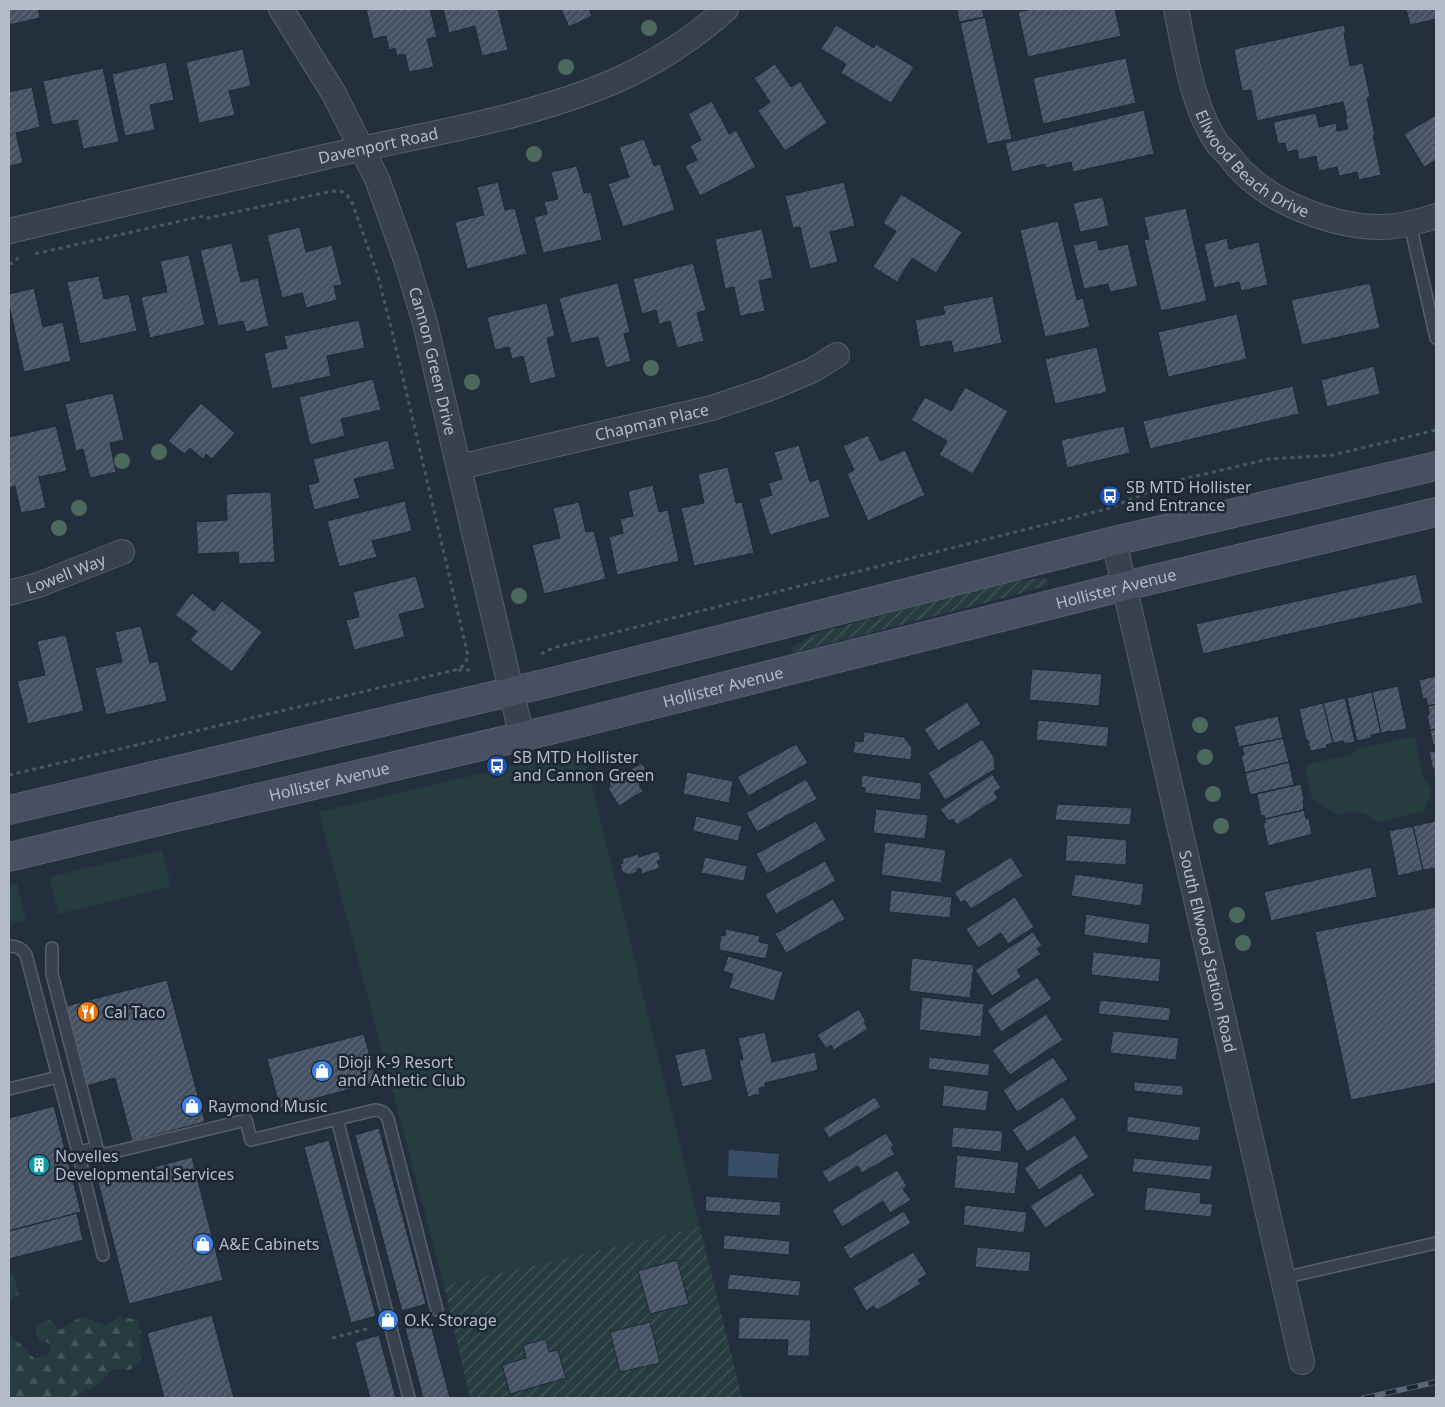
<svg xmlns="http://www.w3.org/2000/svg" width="1445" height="1407" font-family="'Noto Sans',sans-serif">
  <defs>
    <pattern id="forest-firs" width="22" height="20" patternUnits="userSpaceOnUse" patternTransform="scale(1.25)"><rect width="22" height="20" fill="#263c3f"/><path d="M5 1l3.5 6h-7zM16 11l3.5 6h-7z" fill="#435659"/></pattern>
    <pattern id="garden-furrows" width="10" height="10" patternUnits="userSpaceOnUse" patternTransform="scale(1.25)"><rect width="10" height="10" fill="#263c3f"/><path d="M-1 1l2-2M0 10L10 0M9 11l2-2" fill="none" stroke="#435659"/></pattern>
    <pattern id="building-hatch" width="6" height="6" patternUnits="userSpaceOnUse" patternTransform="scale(1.25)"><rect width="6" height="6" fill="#455162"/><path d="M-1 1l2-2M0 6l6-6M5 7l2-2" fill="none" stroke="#5d6877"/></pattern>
  </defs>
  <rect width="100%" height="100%" fill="#242f3e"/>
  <path fill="#263c3f" d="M1411 737 1415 738 1424 780C1437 790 1429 799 1424 811L1379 822 1372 820 1368 815 1355 811 1338 815 1312 798 1305 768 1308 764 1351 755 1357 749Z
    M583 749 700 1227 444 1286 319 812Z
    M162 850 171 886 58 914 49 877Z
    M17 883 26 920 9 924V885Z"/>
  <path fill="url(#forest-firs)" d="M9 1273 14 1275 19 1294 9 1303Z
    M82 1316 106 1325 121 1317 137 1320 141 1331 139 1343 141 1361 130 1370 114 1369 97 1385 75 1396 77 1398H9V1333L35 1359 49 1355 51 1344 39 1340 35 1325 50 1320 60 1330Z"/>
  <path fill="url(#garden-furrows)" d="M1042 578 1048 579 1047 585 1015 595 793 653 792 647 820 632 995 585 1015 581Z
    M700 1227 742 1398H470L444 1286Z"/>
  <path fill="#394c67" d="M729 1150 779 1154 777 1178 728 1176Z"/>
  <path fill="url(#building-hatch)" stroke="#1f2835" d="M9 9H38L40 18 9 25Z
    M366 9H430L437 37 427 39 434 67 409 72 405 54 397 56 395 48 389 50 386 36 373 39Z
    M443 9H498L508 50 482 56 475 26 449 33Z
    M561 9H589L592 16 569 27Z
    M957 9H982L984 17 959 22Z
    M1031 9H1115L1121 36 1028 57 1018 12Z
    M1406 9H1436V19L1410 25Z
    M985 17 1012 139 987 144 960 23Z
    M836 25 874 48 876 44 914 67 891 103 841 73 846 64 821 49Z
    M1344 25 1346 33H1344L1350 66 1363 63 1370 97 1367 98 1375 135H1373L1381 175 1359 180 1357 172 1339 176 1337 167 1319 171 1316 156 1299 160 1297 150 1287 152 1285 143 1278 144 1273 122 1316 113 1319 127 1336 123 1337 131 1348 129 1345 118H1347L1343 102 1257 121 1251 90 1242 91 1234 49Z
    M243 49 251 86 229 91 235 115 199 123 186 62Z
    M1126 58 1136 103 1043 124 1033 78Z
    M166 62 174 100 150 105 155 130 125 136 112 74Z
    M775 64 791 87 800 81 827 123 785 151 758 111 770 102 754 78Z
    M103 68 119 142 83 149 77 120 52 125 43 81Z
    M32 87 40 127 16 133 23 163 9 166V92Z
    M712 101 729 134 736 130 756 167 700 196 685 166 697 160 690 146 701 140 688 114Z
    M1144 110 1154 154 1073 172 1071 162 1045 168V164L1012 172 1005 143Z
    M1436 115V160L1424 167 1404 134Z
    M644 139 654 166 660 164 675 210 623 227 608 184 629 177 619 147Z
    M577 166 584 193 591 192 602 240 543 253 534 217 547 214 544 202 558 199 551 172Z
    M498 182 505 210 515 208 527 254 467 269 455 222 484 215 477 187Z
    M844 182 855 226 830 232 838 262 810 269 800 227 793 228 785 196Z
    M901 194 962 232 936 273 912 258 897 282 873 267 896 231 883 223Z
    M1103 197 1109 226 1080 232 1073 203Z
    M1186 208 1207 301 1161 311 1144 240 1149 239 1144 217Z
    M1058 221 1077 300 1083 298 1090 327 1045 337 1020 230Z
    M300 227 306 252 332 245 342 285 334 286 337 300 306 308 302 293 282 298 267 235Z
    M762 229 773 278 759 281 765 311 740 316 734 287 725 289 715 239Z
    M1227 238 1229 249 1259 242 1268 285 1241 291 1239 282 1214 288 1204 244Z
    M1097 240 1099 250 1128 244 1138 286 1110 292 1108 284 1084 289 1073 245Z
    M232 243 241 282 258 278 269 326 246 332 243 321 218 326 200 250Z
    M189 255 205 325 150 338 141 297 167 292 160 261Z
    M693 263 706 310 697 313 704 341 677 348 670 321 659 324 656 310 642 314 633 279Z
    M99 276 104 299 129 294 137 331 80 344 67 282Z
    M618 283 630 332 624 334 631 361 606 368 598 337 571 343 559 298Z
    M1370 283 1380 328 1302 345 1291 300Z
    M34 288 43 327 63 322 71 361 24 372 9 305V294Z
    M993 296 1002 343 954 353 951 341 920 347 915 320 945 314 943 306Z
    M547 303 555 336 547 338 556 377 530 384 523 356 512 359 509 347 495 350 487 317Z
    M1237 314 1247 359 1168 377 1158 332Z
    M359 320 365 348 327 356 331 376 272 389 264 353 287 348 284 336Z
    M1097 347 1107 392 1055 404 1045 359Z
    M1374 366 1380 394 1327 407 1321 380Z
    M373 379 381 410 341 419 345 436 310 445 299 397Z
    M1293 386 1299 414 1150 449 1143 421Z
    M965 387 1008 411 973 474 939 455 947 441 911 420 925 397 951 411Z
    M113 393 124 440 110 443 116 472 90 478 83 449 76 451 65 404Z
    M201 403 235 433 212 459 206 454 203 459 190 448 184 454 168 441Z
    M56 426 67 471 39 477 46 508 21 513 15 486 9 488V437Z
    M1124 426 1130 453 1067 468 1061 440Z
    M868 435 880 461 905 450 925 495 868 521 847 474 854 470 843 446Z
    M388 440 395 469 354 479 360 498 314 510 308 485 319 482 313 459Z
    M799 445 810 482 819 479 830 517 770 535 759 499 772 495 768 483 782 479 774 452Z
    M728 467 736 503 742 502 754 553 694 566 681 508 704 503 698 474Z
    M653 485 659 512 668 510 679 561 617 575 609 537 623 533 620 519 633 516 628 491Z
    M271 492 275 562 239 564 238 552 198 554 196 522 227 520 226 494Z
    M405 501 412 531 372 541 377 557 339 567 327 521Z
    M579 502 586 532 594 531 606 579 544 594 532 545 560 538 553 508Z
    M1416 574 1423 603 1203 654 1196 624Z
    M416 576 425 608 399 614 405 637 354 650 346 620 359 617 353 592Z
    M192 593 214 611 222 601 262 632 232 672 190 640 197 631 175 615Z
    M141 626 150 663 158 661 167 701 106 715 95 668 122 662 115 632Z
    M66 635 84 711 28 724 17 681 45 675 37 641Z
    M1032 669 1102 674 1099 706 1029 700Z
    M1436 676V704L1428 706 1426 698 1423 699 1419 680Z
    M1398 686 1407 729 1391 732V731L1381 733 1372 692Z
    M1372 692 1381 733 1371 735V738L1357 741 1347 698Z
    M1345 698 1355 742 1344 744V741L1333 743 1323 703Z
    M967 702 981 724 938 751 924 729Z
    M1323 703 1333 743 1326 745 1327 748 1310 751 1308 740H1306L1299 709Z
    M1436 704V729L1430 730 1427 715H1429L1428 706Z
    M1278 716 1283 738 1239 747 1234 726Z
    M1038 720 1109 727 1107 747 1036 740Z
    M1436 729V744L1433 745 1430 730Z
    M864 732 904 737 912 748 911 760 853 753 855 741 863 742Z
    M1283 738 1289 762 1245 773 1241 755H1244L1242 747Z
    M982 739 994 757 995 769 945 800 928 773Z
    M796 744 808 763 748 796 737 777Z
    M1436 751V773L1435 769 1433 770 1429 752Z
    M1289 762 1294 785 1250 795 1245 773Z
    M642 763 651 778 639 785 643 791 619 806 608 788 611 786 609 783 615 778 618 782 632 774 630 770Z
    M687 772 733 781 729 803 683 794Z
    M992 774 1001 788 994 792 998 798 957 825 953 819 949 821 940 809Z
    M862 775 922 783 920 800 865 793V788L861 787Z
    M806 779 817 799 757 832 746 813Z
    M1301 784 1304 800 1303 801 1304 810 1265 819 1264 815 1261 816 1257 794Z
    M1057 804 1132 808 1130 825 1055 820Z
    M876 809 928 815 925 839 873 833Z
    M1304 810 1306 819 1309 818 1312 834 1268 846 1263 823H1265V819Z
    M696 816 742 826 738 841 693 831Z
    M816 821 826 840 767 874 756 854Z
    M1436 821V868L1423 870 1413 826Z
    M1413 826 1423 870 1398 876 1389 831Z
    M1067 835 1127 840 1126 865 1065 861Z
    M885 842 946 850 941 883 881 875Z
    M658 851 661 860 657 861 660 868 642 874 640 868 637 869V872L628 875 627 873 623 874 620 864 623 863 622 859 638 854 639 857Z
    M705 857 747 866 744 881 701 873Z
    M1011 857 1023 876 971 909 965 900 961 903 954 892Z
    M825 861 836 881 776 914 765 894Z
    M1371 867 1377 897 1271 921 1264 892Z
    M1075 874 1144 884 1141 906 1071 896Z
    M891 890 952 897 950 918 889 912Z
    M1015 897 1034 927 1008 944 1001 933 978 948 966 929Z
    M833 899 845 919 786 953 775 934Z
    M1436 907V1083L1351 1100 1315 932Z
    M1086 914 1150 924 1148 944 1084 935Z
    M726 929 760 936 759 942 769 944 766 959 719 950 721 935 725 936Z
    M1033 932 1042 945 1037 949 1041 954 1017 970 1021 977 992 996 975 970Z
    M1093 952 1161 959 1159 982 1091 975Z
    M728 956 783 972 774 1001 729 988 733 974 723 971Z
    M912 958 974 965 970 998 909 991Z
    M1037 977 1052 999 1001 1032 987 1010Z
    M167 980 205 1122 132 1141 115 1078 87 1086 66 1006Z
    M922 997 984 1004 981 1037 919 1030Z
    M1100 1000 1171 1008 1169 1021 1098 1014Z
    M859 1009 866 1022 864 1023 868 1029 834 1050 831 1045 826 1048 817 1035Z
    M1046 1014 1063 1040 1010 1075 992 1050Z
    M1113 1031 1179 1038 1176 1060 1110 1053Z
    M765 1032 772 1062 815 1052 818 1070 765 1083 766 1087 759 1088 760 1094 748 1097 739 1060 743 1059 738 1038Z
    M364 1034 377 1082 280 1108 267 1059Z
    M705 1048 713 1080 682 1087 675 1055Z
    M929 1057 990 1064 988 1076 928 1069Z
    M1053 1057 1068 1079 1017 1112 1003 1090Z
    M1134 1082 1183 1086V1096L1134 1091Z
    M944 1085 989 1091 986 1111 942 1106Z
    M875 1097 881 1107 829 1138 823 1128Z
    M1063 1097 1077 1119 1027 1152 1012 1130Z
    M54 1106 81 1212 9 1231V1118Z
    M1127 1116 1201 1127 1199 1141 1127 1132Z
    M953 1127 1003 1131 1001 1152 951 1147Z
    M379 1128 426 1304 402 1311 355 1135Z
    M886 1133 894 1146 891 1148 895 1154 862 1173 858 1166 829 1183 822 1172Z
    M1075 1135 1089 1157 1039 1190 1024 1168Z
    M329 1140 376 1316 351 1323 304 1147Z
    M957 1155 1019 1162 1015 1194 954 1188Z
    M192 1157 223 1280 129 1304 98 1182Z
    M1134 1158 1213 1166 1210 1180 1132 1172Z
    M897 1170 907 1186 903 1189 911 1200 890 1213 883 1201 842 1227 832 1210Z
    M1081 1173 1095 1195 1045 1228 1030 1206Z
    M1147 1187 1201 1193 1200 1203 1213 1204 1211 1217 1144 1210Z
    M706 1196 781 1202 780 1216 705 1211Z
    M965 1205 1027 1212 1024 1233 963 1225Z
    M904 1211 911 1223 850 1259 843 1247Z
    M77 1213 83 1240 9 1259V1231Z
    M724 1235 790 1241 789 1255 723 1249Z
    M977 1247 1031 1252 1029 1272 975 1267Z
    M913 1252 927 1274 918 1280 921 1284 877 1310 874 1306 866 1311 853 1288Z
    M677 1260 689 1304 650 1314 638 1271Z
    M729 1274 801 1281 799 1296 727 1289Z
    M212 1315 234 1398H164L147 1333Z
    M739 1317 811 1320 809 1356H787L788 1340 738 1339Z
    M430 1321 450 1398H423L405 1328Z
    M650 1322 660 1363 620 1372 610 1332Z
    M379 1335 396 1398H370L355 1342Z
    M546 1339 549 1352 558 1350 566 1378 510 1394 502 1365 526 1358 523 1345Z"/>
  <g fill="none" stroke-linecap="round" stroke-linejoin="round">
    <g stroke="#565f6c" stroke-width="14">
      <path id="lane" d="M1410 224 1436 338
        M9 946C17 946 22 948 26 955L78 1152 97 1148
        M52 948V974L97 1148 100 1153 106 1154 246 1120 251 1140 375 1110C382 1111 385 1112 388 1119L437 1310
        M9 1089 58 1077
        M337 1119 409 1398
        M78 1152 103 1255
        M1283 1278 1436 1243"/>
    </g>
    <g stroke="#565f6c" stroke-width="26">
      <g id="street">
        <path id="s1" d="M281 9 333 92 377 179 405 257 425 323 522 737"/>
        <path id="s2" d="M1176 9C1185 52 1192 106 1217 143 1221 148 1226 152 1230 157 1235 163 1239 169 1245 174 1276 205 1337 227 1380 227 1400 227 1418 222 1436 216"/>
        <path id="s3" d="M9 231C114 206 219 181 324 157 420 135 524 120 615 81 655 63 694 38 726 9"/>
        <path id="s4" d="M459 467 712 408 768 389 813 370 837 355"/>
        <path id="s5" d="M1114 541 1302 1362"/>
        <path id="s6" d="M9 593 38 585 122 552"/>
      </g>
    </g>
    <g stroke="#565f6c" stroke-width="30">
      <g id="secondary">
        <path d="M9 810 556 681 1114 541 1436 466"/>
        <path id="s7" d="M9 857 172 818 567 726 1125 586 1436 512"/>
      </g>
    </g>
    <path stroke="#44595c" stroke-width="3" stroke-dasharray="4 4" stroke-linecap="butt" d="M9 264 13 263 18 258 20 257
      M541 654 553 648 1107 509 1175 481 1269 459 1333 455 1436 430
      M458 670H472
      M9 775 455 670C463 667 466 664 468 656L392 331 377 273 353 205C347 192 342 189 328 192L208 218 203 216 34 254
      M332 1338 370 1328"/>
    <use href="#lane" stroke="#38414e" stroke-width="11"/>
    <use href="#street" stroke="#38414e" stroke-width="24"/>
    <use href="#secondary" stroke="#465061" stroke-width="28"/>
    <g stroke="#5a6575" stroke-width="5.5">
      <path id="rail" d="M1364 1398 1436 1382"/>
    </g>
    <use href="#rail" stroke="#1d2633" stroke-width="4" stroke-dasharray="11" stroke-linecap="butt"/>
  </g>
  <g fill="#4b6a5d">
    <circle cx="649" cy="28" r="8"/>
    <circle cx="566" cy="67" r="8"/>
    <circle cx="534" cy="154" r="8"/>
    <circle cx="651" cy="368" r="8"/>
    <circle cx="472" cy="382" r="8"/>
    <circle cx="159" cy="452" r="8"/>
    <circle cx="122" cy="461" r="8"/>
    <circle cx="79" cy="508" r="8"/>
    <circle cx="59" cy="528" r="8"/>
    <circle cx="519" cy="596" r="8"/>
    <circle cx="1200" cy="725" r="8"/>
    <circle cx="1205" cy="757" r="8"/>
    <circle cx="1213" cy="794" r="8"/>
    <circle cx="1221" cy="826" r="8"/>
    <circle cx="1237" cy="915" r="8"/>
    <circle cx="1243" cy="943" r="8"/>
  </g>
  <defs>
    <g id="bus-disc" transform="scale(1.125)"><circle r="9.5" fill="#1a4fb4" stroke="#1d2633"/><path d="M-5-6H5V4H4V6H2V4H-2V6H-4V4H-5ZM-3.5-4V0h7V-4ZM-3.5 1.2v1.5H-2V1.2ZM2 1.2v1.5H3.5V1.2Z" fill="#fff"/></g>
    <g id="restaurant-disc" transform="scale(1.125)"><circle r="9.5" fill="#e8710a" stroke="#1d2633"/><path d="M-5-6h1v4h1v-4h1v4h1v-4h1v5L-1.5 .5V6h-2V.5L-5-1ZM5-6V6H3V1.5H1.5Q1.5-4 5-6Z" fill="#fff"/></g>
    <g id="shop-disc" transform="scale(1.125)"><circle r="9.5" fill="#3f7fe0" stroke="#1d2633"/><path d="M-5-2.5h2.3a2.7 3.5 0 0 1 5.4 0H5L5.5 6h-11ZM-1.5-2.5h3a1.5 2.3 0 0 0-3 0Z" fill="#fff"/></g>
    <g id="building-disc" transform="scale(1.125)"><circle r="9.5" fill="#0f9aa8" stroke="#1d2633"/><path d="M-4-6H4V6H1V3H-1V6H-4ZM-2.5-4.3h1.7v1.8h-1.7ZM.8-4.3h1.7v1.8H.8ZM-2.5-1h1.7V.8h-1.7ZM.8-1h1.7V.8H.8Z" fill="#fff"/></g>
  </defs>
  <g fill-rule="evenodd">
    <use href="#bus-disc" x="1110" y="496"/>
    <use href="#bus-disc" x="497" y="766"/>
    <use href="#restaurant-disc" x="88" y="1012"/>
    <use href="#shop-disc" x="322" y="1071"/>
    <use href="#shop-disc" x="192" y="1106"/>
    <use href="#building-disc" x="39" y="1165"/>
    <use href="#shop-disc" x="203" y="1244"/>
    <use href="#shop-disc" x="388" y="1320"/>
  </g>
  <g text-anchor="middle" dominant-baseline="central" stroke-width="5" stroke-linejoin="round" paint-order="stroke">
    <g font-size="16" fill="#b4bcc9" stroke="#1d2633">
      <text stroke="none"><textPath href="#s3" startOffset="379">Davenport Road</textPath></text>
      <text stroke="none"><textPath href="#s2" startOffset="181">Ellwood Beach Drive</textPath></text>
      <text stroke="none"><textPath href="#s1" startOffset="386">Cannon Green Drive</textPath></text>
      <text stroke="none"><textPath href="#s4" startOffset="198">Chapman Place</textPath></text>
      <text stroke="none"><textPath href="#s6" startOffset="60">Lowell Way</textPath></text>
      <text stroke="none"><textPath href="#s7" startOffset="1139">Hollister Avenue</textPath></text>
      <text stroke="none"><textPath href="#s7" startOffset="734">Hollister Avenue</textPath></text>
      <text stroke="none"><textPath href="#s7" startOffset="329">Hollister Avenue</textPath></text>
      <text stroke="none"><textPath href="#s5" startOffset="421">South Ellwood Station Road</textPath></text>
    </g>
    <g font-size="16" fill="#b4bcc9" stroke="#1d2633" text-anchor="start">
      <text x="1126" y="487">SB MTD Hollister<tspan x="1126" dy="18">and Entrance</tspan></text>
      <text x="513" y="757">SB MTD Hollister<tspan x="513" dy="18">and Cannon Green</tspan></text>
      <text x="104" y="1012">Cal Taco</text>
      <text x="338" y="1062">Dioji K-9 Resort<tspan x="338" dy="18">and Athletic Club</tspan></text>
      <text x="208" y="1106">Raymond Music</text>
      <text x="55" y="1156">Novelles<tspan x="55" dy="18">Developmental Services</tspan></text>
      <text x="219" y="1244">A&amp;E Cabinets</text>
      <text x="404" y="1320">O.K. Storage</text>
    </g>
  </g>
  <rect width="1445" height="1407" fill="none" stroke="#b4bcc9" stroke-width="20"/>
</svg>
